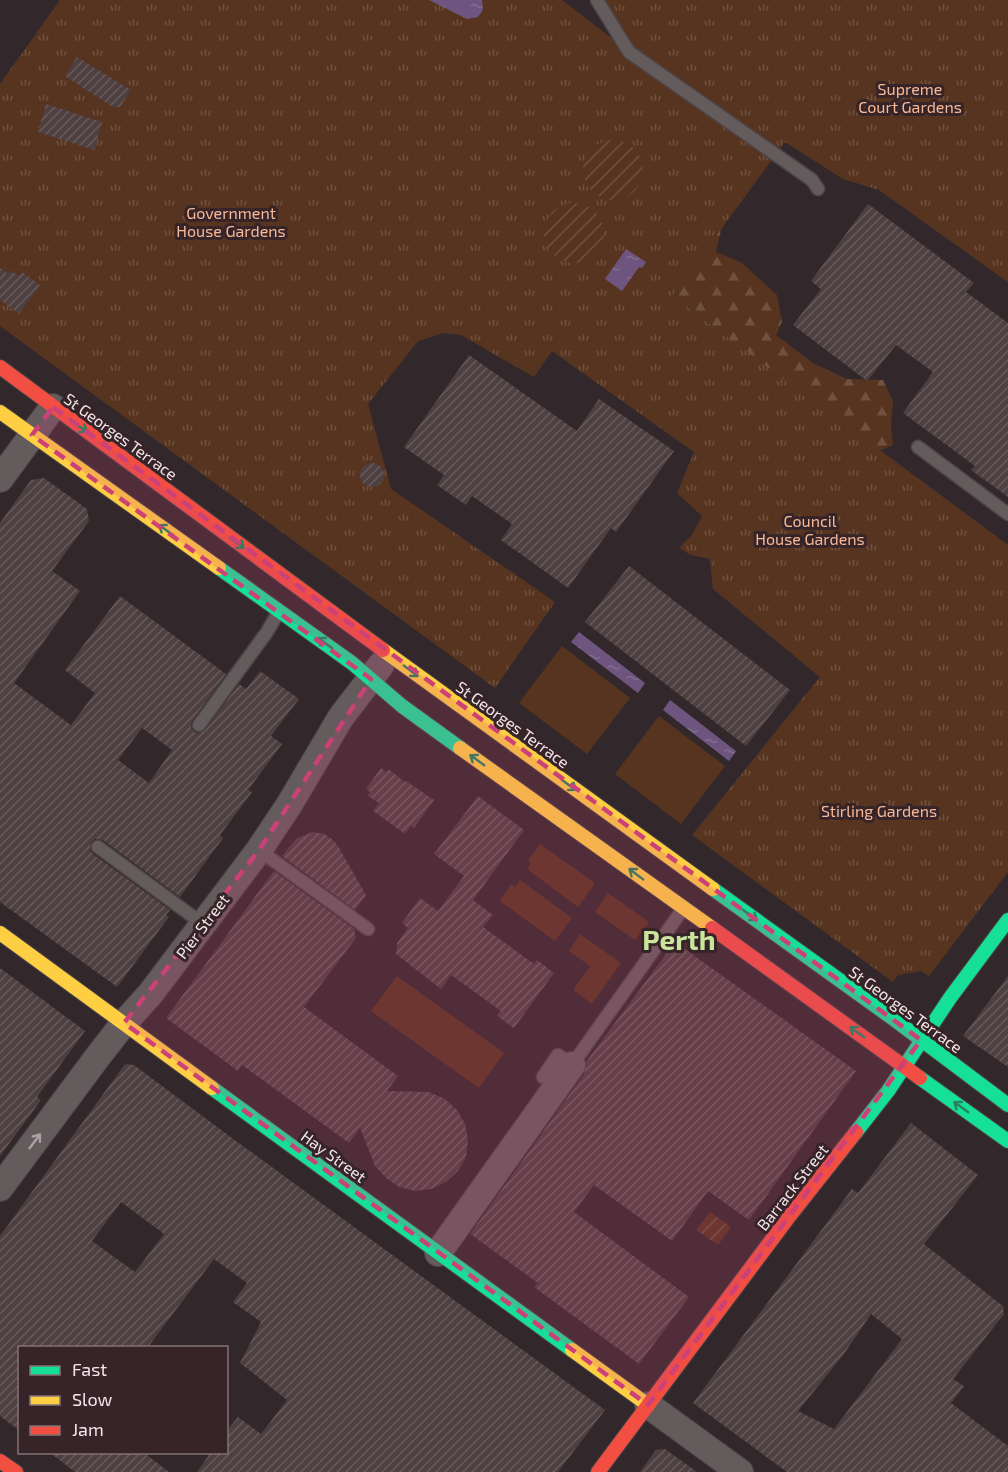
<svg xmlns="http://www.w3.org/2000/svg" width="1008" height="1472" font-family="'Exo 2',sans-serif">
  <defs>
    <pattern id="forest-firs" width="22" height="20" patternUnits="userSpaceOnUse" patternTransform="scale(1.5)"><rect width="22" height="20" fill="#573420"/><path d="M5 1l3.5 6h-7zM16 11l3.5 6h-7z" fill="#705140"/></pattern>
    <pattern id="park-tufts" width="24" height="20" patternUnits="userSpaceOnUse" patternTransform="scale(1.5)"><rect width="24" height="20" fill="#573420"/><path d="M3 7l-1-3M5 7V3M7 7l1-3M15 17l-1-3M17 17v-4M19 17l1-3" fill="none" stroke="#705140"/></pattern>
    <pattern id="garden-furrows" width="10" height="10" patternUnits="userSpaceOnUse" patternTransform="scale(1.5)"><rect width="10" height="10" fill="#573420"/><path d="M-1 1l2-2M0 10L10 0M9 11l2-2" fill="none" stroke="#705140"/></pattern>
    <pattern id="water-ripples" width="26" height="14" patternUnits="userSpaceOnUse" patternTransform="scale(1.5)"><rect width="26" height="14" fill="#6e557f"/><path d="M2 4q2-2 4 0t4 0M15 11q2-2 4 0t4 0" fill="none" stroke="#836d91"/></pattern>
    <pattern id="building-hatch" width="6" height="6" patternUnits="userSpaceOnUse" patternTransform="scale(1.5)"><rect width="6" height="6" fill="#4e3f40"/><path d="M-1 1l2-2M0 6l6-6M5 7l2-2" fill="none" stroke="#685b5c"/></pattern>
  </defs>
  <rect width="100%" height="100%" fill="#32282b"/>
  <path fill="#573420" d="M562 646 630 698 587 754 519 703Z
    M659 716 725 766 681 824 615 774Z
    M540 844 595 883 578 907 527 869 531 863 528 860Z
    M520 880 572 918 555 941 501 902V899L511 884 515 887Z
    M608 893 649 922 635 940 595 912Z
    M580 934 621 963 592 1004 573 990 590 966 569 951Z
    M397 976 504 1053 479 1088 371 1011Z"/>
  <path fill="url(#forest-firs)" d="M725 213 716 252 742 263 777 295 782 322 776 335 813 363 847 379 883 380 893 401 891 425 893 445 871 454 572 312Z"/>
  <path fill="url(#park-tufts)" d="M60 0H562L627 50 597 0H1008V282L879 190 843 179 785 142 672 296 1008 545V872L929 976 921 971 898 975 893 982 692 835 820 677 713 589 710 559 691 555 679 548 692 535 702 516 677 493 694 452 552 351 534 377 461 335 443 333 418 341 368 404 391 489 555 602 495 688 0 326V84Z"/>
  <path fill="url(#garden-furrows)" d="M583 170a30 30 0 1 1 60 0a30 30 0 1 1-60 0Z
    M544 233a30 30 0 1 1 60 0a30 30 0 1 1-60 0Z
    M710 1212 731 1227 718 1245 696 1230Z"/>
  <path fill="url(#water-ripples)" d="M429 0H482L483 10 478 17 467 19Z
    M626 249 646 262 642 268 639 267 622 291 605 279Z
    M579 632 645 683 638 693 571 642Z
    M670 700 736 751 729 761 663 710Z"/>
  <path fill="url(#building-hatch)" fill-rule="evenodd" d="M77 57 131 90 120 107H113L65 76Z
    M46 104 102 122 94 150 38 132Z
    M868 204 974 283 966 292 1008 323V497L971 470 975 466 903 413 933 372 896 345 867 381 793 325 821 289 811 281Z
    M0 268 8 274 10 270 19 276 22 272 40 285 19 314 0 300Z
    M469 355 577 431 599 399 674 451 616 532 611 528 568 588 501 540 512 524 472 496 466 505 450 494 437 485 444 475 404 447Z
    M360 475a12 12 0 1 1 24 0a12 12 0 1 1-24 0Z
    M44 478 87 509 89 521 52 571 80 591 14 683 71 725 95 693 65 670 120 596 226 674 192 721 191 728 195 732 199 733 205 730 239 684 246 689 260 671 299 699 271 736 282 744 248 790 252 792 220 835 223 838 180 897 103 840 95 839 91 843 90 850 93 854 170 910 166 915 169 917 117 987 0 902V523L31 480ZM142 728 172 750 149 783 118 760Z
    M629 566 790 690 746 746 585 622Z
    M381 768 386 772 388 769 405 782 406 781 434 800 414 828 411 826 405 834 373 811 379 803 368 796 370 792 366 789Z
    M478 796 524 830 473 900 493 915 483 927 534 964 537 960 554 973 514 1028 497 1016 501 1011 451 975 441 989 396 954 397 943 408 928 402 923 420 898 438 911 464 876 434 854Z
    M313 832 324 834 333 840 338 846 366 895 355 910 282 856 297 838Z
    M274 871 354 929 356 938 304 1007 398 1076 387 1091 429 1092 445 1099 457 1110 465 1124 468 1140 466 1157 458 1171 446 1182 431 1189 415 1191 399 1187 386 1178 375 1166 360 1128 349 1143 242 1065 238 1071 166 1018Z
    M675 942 856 1071 749 1220 708 1191 672 1241 594 1185 574 1212 689 1297 639 1364 534 1287 538 1283 470 1234 584 1074 586 1062Z
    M0 968 85 1031 37 1097 41 1100 0 1156Z
    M1008 976V1067L963 1036Z
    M125 1064 134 1065 236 1141 605 1410 558 1472H197L211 1452H226V1432L238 1417 261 1434 287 1400 240 1363 261 1322 233 1302 247 1283 214 1259 148 1347H20V1431L0 1416V1236ZM121 1202 164 1234 135 1272 92 1241Z
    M911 1123 978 1175 924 1244 1003 1306 1004 1314 953 1379 964 1386 951 1403 1008 1446V1472H787L693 1403 852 1189 858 1193ZM871 1314 902 1339 834 1429 798 1411 844 1354Z
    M665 1449 697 1472H640L656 1450Z
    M49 1452H143L169 1472H75Z"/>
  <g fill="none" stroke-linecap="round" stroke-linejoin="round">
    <g stroke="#4d4447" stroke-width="15">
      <path id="lane" d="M597 0 629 52 812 180 818 189
        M918 447 1008 514
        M199 725 267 632 279 611
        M98 847 203 924
        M259 850 368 929
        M543 1077 558 1055 572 1065 683 909"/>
    </g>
    <g stroke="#4d4447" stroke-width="28">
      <path id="street" d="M0 479 53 407
        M0 1188 99 1055 124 1023 151 993 259 850 289 805 341 717 381 665
        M438 1253 572 1065
        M648 1405 740 1472"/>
    </g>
    <g stroke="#4d4447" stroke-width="16">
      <path id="fast" d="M219 568 352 663 402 706 460 748
        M713 889 895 1020 1008 1105
        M920 1078 1008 1141
        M212 1088 572 1350
        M856 1132 888 1091 950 998 1008 920"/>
    </g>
    <g stroke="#4d4447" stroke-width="16">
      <path id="slow" d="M0 412 219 568
        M383 650 713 889
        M460 748 712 928
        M0 933 212 1088
        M572 1350 648 1405"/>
    </g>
    <g stroke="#4d4447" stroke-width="16">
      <path id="jam" d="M0 367 383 650
        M712 928 920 1078
        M0 1461 16 1472
        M598 1472 788 1218 856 1132"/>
    </g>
    <use href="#lane" stroke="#645b5d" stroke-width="12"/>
    <use href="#street" stroke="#645b5d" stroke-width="26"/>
    <use href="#fast" stroke="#16e098" stroke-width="14"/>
    <use href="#slow" stroke="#ffcf43" stroke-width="14"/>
    <use href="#jam" stroke="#f24e42" stroke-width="14"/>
  </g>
  <defs><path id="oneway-shaft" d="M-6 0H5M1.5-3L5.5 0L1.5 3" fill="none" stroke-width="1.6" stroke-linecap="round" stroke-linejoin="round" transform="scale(1.5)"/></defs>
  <g stroke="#268260">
    <use href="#oneway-shaft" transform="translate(80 427) rotate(36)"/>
    <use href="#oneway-shaft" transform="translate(166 530) rotate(-145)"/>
    <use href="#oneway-shaft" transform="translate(237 543) rotate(36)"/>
    <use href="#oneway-shaft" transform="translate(325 643) rotate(-144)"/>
    <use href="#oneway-shaft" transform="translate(411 671) rotate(37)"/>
    <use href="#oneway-shaft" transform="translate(477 760) rotate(-144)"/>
    <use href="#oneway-shaft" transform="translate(569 785) rotate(36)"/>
    <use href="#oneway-shaft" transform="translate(636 874) rotate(-143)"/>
    <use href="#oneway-shaft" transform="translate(750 915) rotate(36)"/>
    <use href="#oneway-shaft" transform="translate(857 1032) rotate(-145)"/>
    <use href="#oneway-shaft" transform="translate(961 1107) rotate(-144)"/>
  </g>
  <use stroke="#aca0a3" href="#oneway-shaft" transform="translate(35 1141) rotate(-53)"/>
  <path fill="#cc4177" fill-opacity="0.2" stroke="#cc4177" stroke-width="4.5" stroke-dasharray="12 8" stroke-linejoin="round" d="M53 407 921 1040 648 1405 124 1023 259 850 371 679 32 435Z"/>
  <g text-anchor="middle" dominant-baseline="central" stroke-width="6" stroke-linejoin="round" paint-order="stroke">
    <g font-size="16" fill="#f7b996" stroke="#362429">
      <text x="910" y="88">Supreme<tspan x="910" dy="18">Court Gardens</tspan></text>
      <text x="231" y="212">Government<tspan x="231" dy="18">House Gardens</tspan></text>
      <text x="810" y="520">Council<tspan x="810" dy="18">House Gardens</tspan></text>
      <text x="879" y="810">Stirling Gardens</text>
    </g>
    <g font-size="16" fill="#f3e6e9" stroke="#362429">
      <text transform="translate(121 436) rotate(36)">St Georges Terrace</text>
      <text transform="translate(513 724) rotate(36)">St Georges Terrace</text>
      <text transform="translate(202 926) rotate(-53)">Pier Street</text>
      <text transform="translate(906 1009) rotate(36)">St Georges Terrace</text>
      <text transform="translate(334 1156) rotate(36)">Hay Street</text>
      <text transform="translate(792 1187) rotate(-52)">Barrack Street</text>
    </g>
    <g font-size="28" font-weight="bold" fill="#cae69d" stroke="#362429">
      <text x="679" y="939">Perth</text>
    </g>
  </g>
  <rect x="18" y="1346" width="210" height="108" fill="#362429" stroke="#827276" stroke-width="1.5"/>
  <rect x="30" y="1366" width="30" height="9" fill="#16e098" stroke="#827276" stroke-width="1.5"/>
  <text x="72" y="1376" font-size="18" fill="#f3e6e9">Fast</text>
  <rect x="30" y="1396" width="30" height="9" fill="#ffcf43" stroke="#827276" stroke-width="1.5"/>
  <text x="72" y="1406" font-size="18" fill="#f3e6e9">Slow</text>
  <rect x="30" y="1426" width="30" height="9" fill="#f24e42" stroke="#827276" stroke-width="1.5"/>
  <text x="72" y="1436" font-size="18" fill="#f3e6e9">Jam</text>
</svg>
